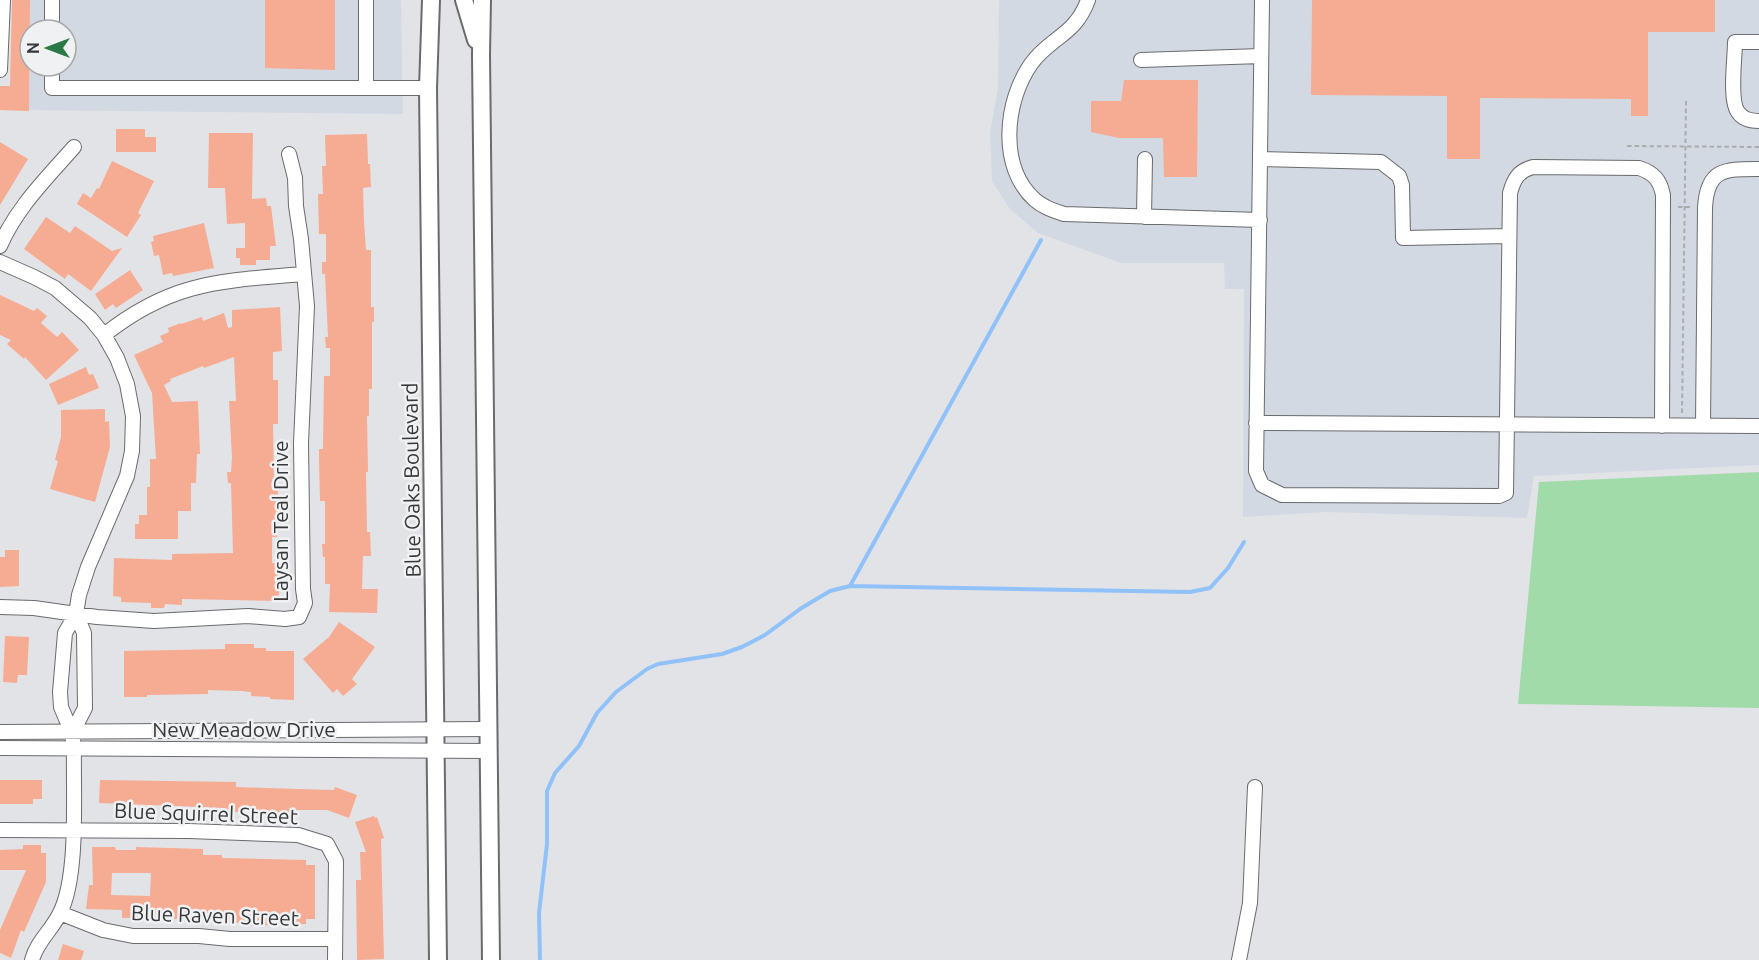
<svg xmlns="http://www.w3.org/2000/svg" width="1759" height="960" font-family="Ubuntu,sans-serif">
  <rect width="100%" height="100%" fill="#e2e3e6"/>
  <path fill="#d3d9e2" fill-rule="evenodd" d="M30 0H401L403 114 29 110ZM30 30H66V66H30Z
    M999 0H1759V465L1534 476 1527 518 1326 512 1243 517 1244 289H1225L1224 263H1121L1038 233 1010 209 992 181 990 133 998 88Z"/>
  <path fill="#a2dbaa" d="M1759 472V708L1518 704 1539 482Z"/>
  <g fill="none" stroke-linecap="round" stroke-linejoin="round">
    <path stroke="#91c1f9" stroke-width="4" d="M850 586 1041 240
      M540 960 539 913 547 844V791L555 773 579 746 597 713 616 692 647 669 658 664 722 654 742 647 765 635 800 609 830 591 850 586 1190 592 1210 588 1228 568 1244 542"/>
  </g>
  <path fill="#f6ab93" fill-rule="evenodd" d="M12 0H30L29 111 0 110V86H10Z
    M265 0H335V70L265 68Z
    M1312 0H1715V32H1648V116H1631V99L1480 98V159H1447V96L1311 95Z
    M1124 80H1198L1197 177H1164L1163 138H1119L1091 132V101H1121Z
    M116 129H145V137H156V152H116Z
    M209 133H253L252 199 266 198 267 206H271L276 246H270V260H256V265H240V258H236V248H245V223L227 224 225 188H208Z
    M367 134 368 164H370L371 187 363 188 364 222 366 250H371V307H374V322H372V389H369V416H367L368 472H366L367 532H370L371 556H363L362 589H378L377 613 329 612 330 584H325V557H323L322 544H325V501H320L319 460V449H323L324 376H330V348H326L325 337H328L325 274H322V262H326V234H319L318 194H323L322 166H326L325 135Z
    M0 142 28 159 0 205Z
    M112 161 154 181 138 213 141 215 127 237 77 204 83 193 91 198 97 188 99 189Z
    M46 217 70 233 75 226 112 251 122 248 91 291 68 274 65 279 24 249Z
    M204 223 214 268 173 276 172 273 163 275 159 255 154 256 151 242 154 241 153 236Z
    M130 270 143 290 116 308 113 304 105 310 95 294Z
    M0 295 34 311 37 308 47 316 41 323 57 337 62 332 79 350 46 380 25 357 24 359 7 344 11 340 0 335Z
    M280 307 282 351 273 352V380H278V424H273L274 486H278V497H276L277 537H272V563H279V601L182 599V605L165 604 164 608H151V603L121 602V597L113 596 114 558 172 560V554L233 553 231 483H228L227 472H231L232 458 229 401H236L234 357 204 368 203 366 170 379 171 381 164 385 172 402 198 401 200 454H197L196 483H191V511H178V539H135V524H139V515H147V487H150V459H156L152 393 134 355 163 342 160 336 169 332 168 328 181 323V324L202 317 203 321 224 313 228 328 232 327V310Z
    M86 367 89 375 93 374 99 388 58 405 49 384Z
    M105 409V422L109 421 110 447 95 502 50 489 58 461 55 460 61 437V410Z
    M5 550H19V586L0 587V557H5Z
    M339 622 375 647 352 679 357 684 343 696 337 689 333 693 303 659 329 637Z
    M5 636 29 637 27 675H18L17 683 3 682Z
    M225 644H254V648H266V651H294V700L270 699V697L251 696V692L241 691 208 690V694L147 695V697H124V651L225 649Z
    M0 780H42V799H33V804H0Z
    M100 780 236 782V787L265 788 334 790 335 787 357 795 349 818 327 810H293V816H269V814L224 811V808L99 803Z
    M374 816 375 818 377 817 384 838 381 839 384 959 357 960 356 880H361L360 852H366L355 822Z
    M23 845H41V853H46V882L24 932 21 930 11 958 0 953V930L26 870H0V850L23 849Z
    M92 847H115L116 850H136V847L203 849V855H222V858L306 860V865H315V919H306V924L246 926V923L207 922V919H173V921L135 920V918H122V910L86 909 89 885H93ZM112 873H151L150 896 111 895Z
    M63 944 84 951 81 960H58Z"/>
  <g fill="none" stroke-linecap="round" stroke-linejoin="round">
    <g stroke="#696b6d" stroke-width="16">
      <path id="minor" d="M1088 0C1075 36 1050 37 1031 64 1005 101 998 167 1035 200 1043 207 1054 211 1064 214L1260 220
        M1262 0 1256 471 1262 485 1282 495 1499 496 1506 493 1510 193C1514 179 1518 171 1533 167L1639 168C1654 173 1660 180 1663 195L1662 426
        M52 30V0
        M1759 42H1735C1735 59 1729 100 1738 112 1743 120 1751 121 1759 121
        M1141 60 1261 56
        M52 66V88H428
        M0 70 3 0
        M366 87V0
        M1261 159 1381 162 1399 176 1402 185 1403 238 1509 236
        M1144 217 1145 159
        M0 246C17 207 46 179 74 147
        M0 262 34 277 55 288 90 318 104 335 117 358 127 384 133 416 132 451 127 476 88 567 79 595 76 614 65 633 60 692 61 707 72 733 74 749C73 793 79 875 60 913 52 930 37 941 32 960
        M104 335C172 281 221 281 303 274
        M1256 423 1759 426
        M1703 426 1705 208C1707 168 1725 169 1759 169
        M0 607 34 608 97 617 154 621 248 616 285 619 299 617 305 603 303 589 301 443 307 306 301 239 296 206 295 178 289 154
        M0 732 488 729
        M72 733 85 708 84 633 76 614
        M0 748 489 751
        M0 830 189 831 298 835 327 844 336 861 335 960
        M60 913 103 930 133 936H199L230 939H335
        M1239 960 1250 903 1255 787"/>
    </g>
    <g stroke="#696b6d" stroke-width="20">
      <path id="major" d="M431 0 428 88 438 960
        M464 0 476 40
        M482 0 481 55 491 960"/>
    </g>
    <path stroke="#abacaf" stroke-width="2" stroke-dasharray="4.5 3" stroke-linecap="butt" d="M1627 146 1759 147
      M1678 207H1693
      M1682 413 1686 101"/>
    <use href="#minor" stroke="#fff" stroke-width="14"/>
    <use href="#major" stroke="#fff" stroke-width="16"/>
  </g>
  <g text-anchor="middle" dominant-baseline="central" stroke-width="5" stroke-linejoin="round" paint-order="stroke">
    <g font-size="21" fill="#373839" stroke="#eff1f3">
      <text transform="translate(411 480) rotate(-91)">Blue Oaks Boulevard</text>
      <text transform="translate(280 521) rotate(-90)">Laysan Teal Drive</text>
      <text x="244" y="729">New Meadow Drive</text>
      <text transform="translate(206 813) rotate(2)">Blue Squirrel Street</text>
      <text transform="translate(215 915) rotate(2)">Blue Raven Street</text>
    </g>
  </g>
  <g transform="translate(48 48) rotate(270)"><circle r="28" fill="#eff1f3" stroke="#a5a7a9" stroke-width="1.5"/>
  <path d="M0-4.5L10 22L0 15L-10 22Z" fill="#2b7847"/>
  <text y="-9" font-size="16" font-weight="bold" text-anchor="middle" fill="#373839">N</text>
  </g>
</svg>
